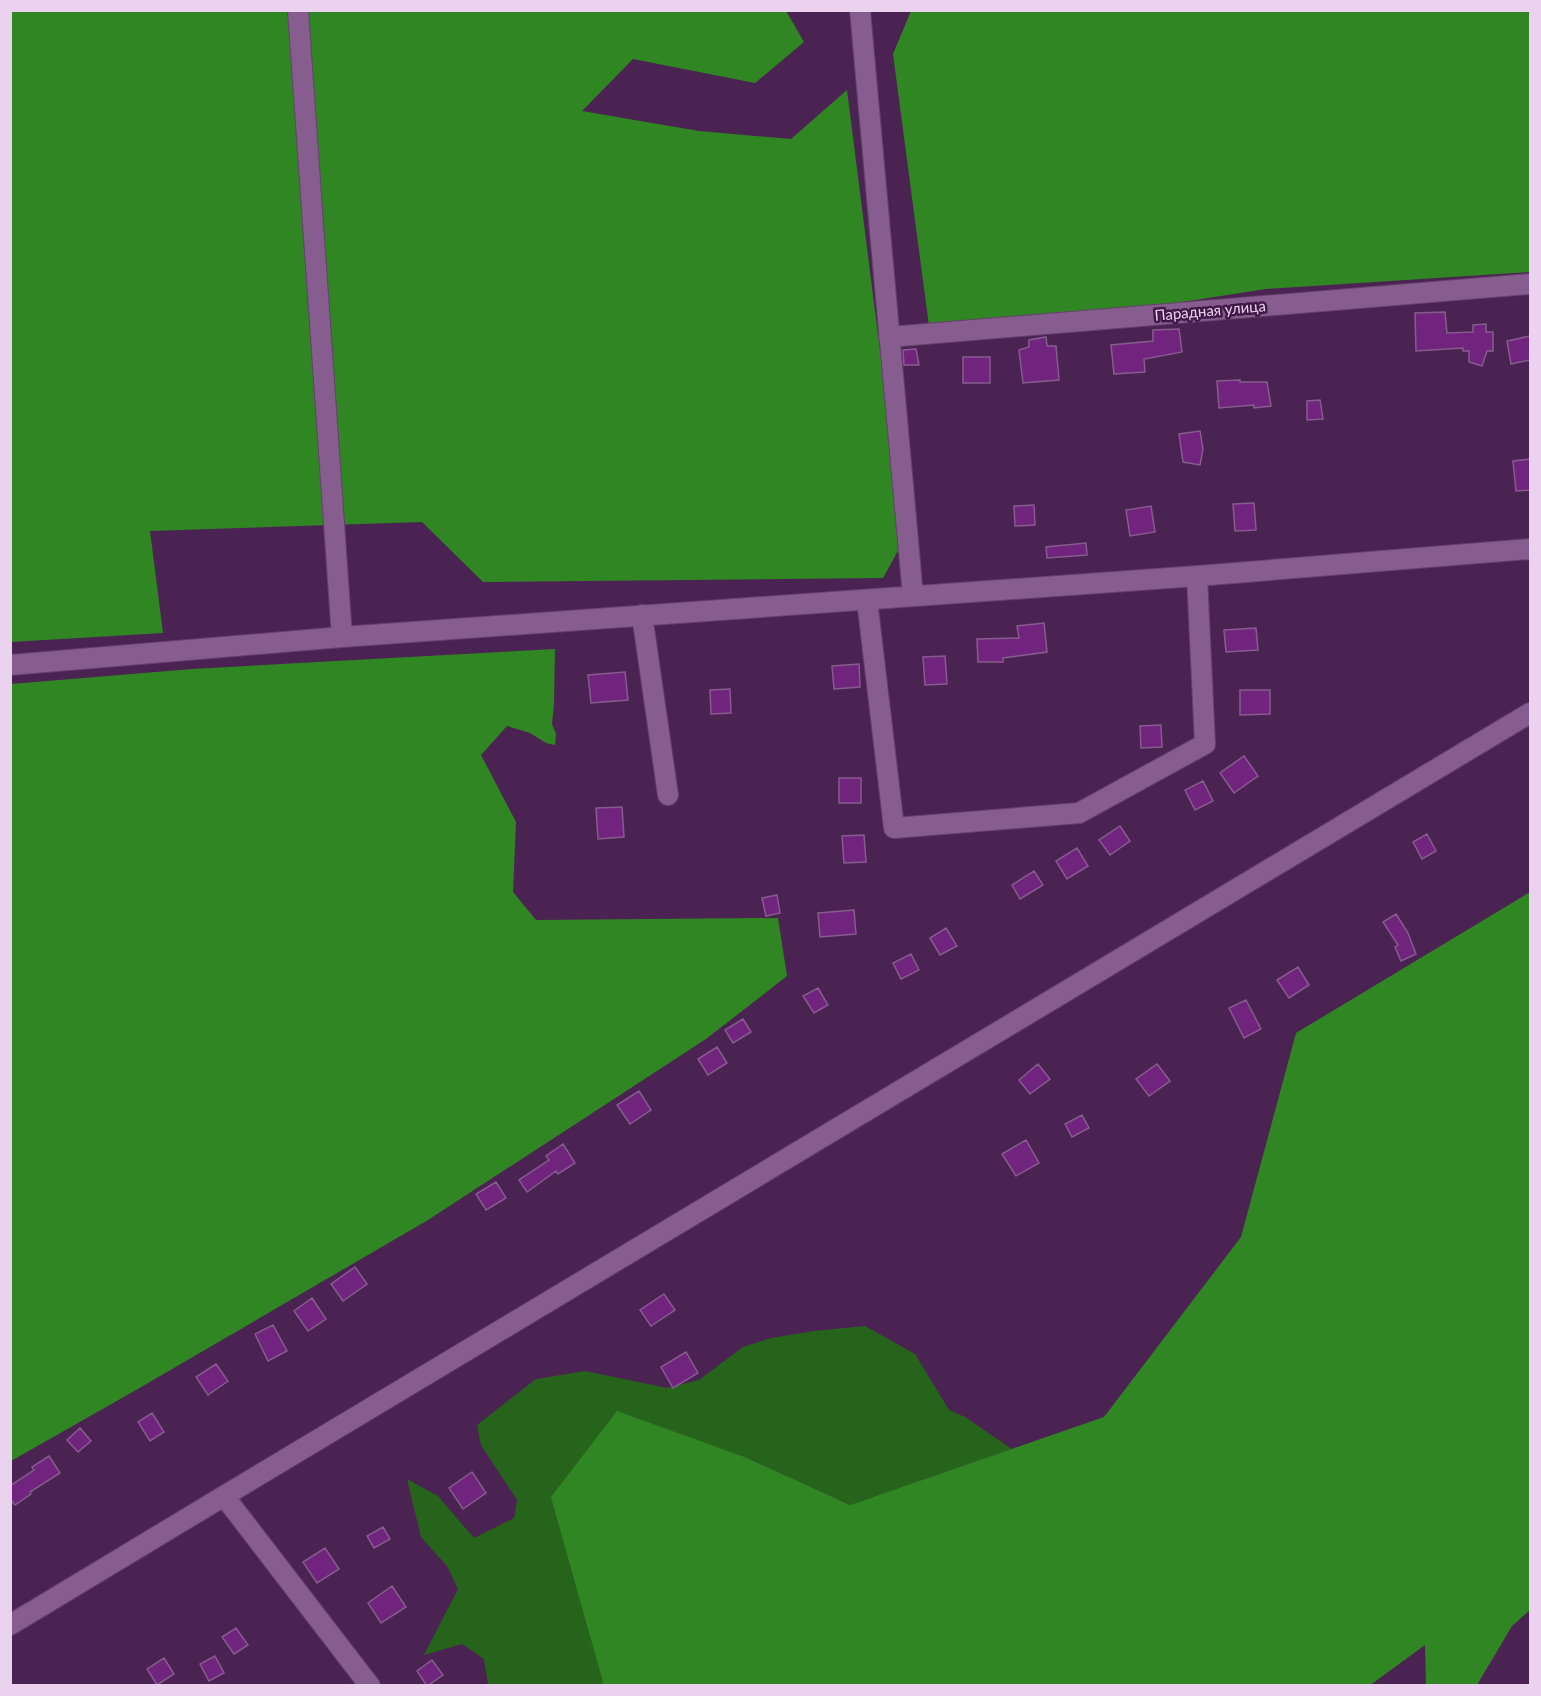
<svg xmlns="http://www.w3.org/2000/svg" width="1541" height="1696" font-family="Lato,sans-serif">
  <rect width="100%" height="100%" fill="#4b2352"/>
  <path fill="#26641c" d="M865 1326 915 1354 949 1410 965 1417 1012 1449 850 1505 747 1458 601 1686 487 1685 488 1684 484 1659 462 1644 424 1655 458 1589 447 1566 421 1537 407 1479 438 1496 474 1538 514 1518 517 1500 481 1445 477 1425 536 1379 585 1371 667 1388 699 1380 743 1347 771 1338 814 1331Z"/>
  <path fill="#318624" d="M298 10 786 11 804 42 755 83 633 59 582 111 699 131 791 139 847 90 904 540 883 578 483 582 422 522 150 531 163 633 11 642V11H287L289 24Z
    M911 11H1530V272L1266 289 931 341 893 54Z
    M555 649 554 704 552 724 556 734 555 745 546 743 530 733 507 726 481 755 516 822 513 892 536 920 778 918 787 976 706 1039 428 1220 136 1390 11 1461V684L192 669Z
    M1530 892V1610L1512 1626 1477 1685H1426L1425 1645 1369 1686 601 1685 603 1682 551 1497 617 1411 747 1458 850 1505 1104 1417 1241 1237 1296 1033Z"/>
  <path fill="#70247e" stroke="#865b8e" stroke-width="1.5" d="M1445 312 1447 333 1473 332V325L1486 324V332H1493V351H1487L1482 366 1469 362V351H1463V348L1416 351 1415 313Z
    M1179 329 1182 352 1144 359 1145 372 1114 374 1111 345 1153 341V330Z
    M1530 336V360L1511 364 1507 341Z
    M1046 337 1047 346H1056L1059 380 1023 383 1019 350 1029 347V340Z
    M916 349 919 365H904L903 350Z
    M963 357H990V383H963Z
    M1240 380V382H1267L1271 406 1254 408V405L1219 408 1217 381Z
    M1320 400 1323 419 1307 420V401Z
    M1200 431 1203 449 1200 465 1183 462 1179 434Z
    M1530 459V490L1516 491 1513 461Z
    M1254 503 1256 530 1235 531 1233 504Z
    M1034 505 1035 525 1015 526 1014 506Z
    M1151 506 1155 532 1130 536 1126 510Z
    M1086 543 1087 555 1047 558 1046 547Z
    M1044 623 1047 652 1003 658V662H978L977 639 1019 638 1017 626Z
    M1256 628 1258 650 1226 652 1224 630Z
    M945 656 947 684 925 685 923 657Z
    M859 664 860 687 834 689 832 666Z
    M625 672 628 700 591 703 588 675Z
    M730 689 731 713 711 714 710 690Z
    M1240 690H1270V714L1240 715Z
    M1161 725 1162 747 1141 748 1140 726Z
    M1244 756 1258 776 1234 793 1220 773Z
    M839 778H861V803H839Z
    M1203 781 1213 801 1195 810 1185 790Z
    M622 807 624 837 598 839 596 808Z
    M1120 826 1130 841 1110 855 1099 840Z
    M1427 834 1436 851 1422 859 1413 842Z
    M864 835 866 862 844 863 842 836Z
    M1077 848 1088 866 1067 879 1056 861Z
    M1034 871 1043 885 1020 899 1012 885Z
    M777 895 780 913 766 916 762 898Z
    M854 910 856 934 820 937 818 913Z
    M1396 914 1408 933 1416 954 1401 961 1395 947 1398 945 1383 922Z
    M946 928 957 946 940 955 930 938Z
    M911 954 919 970 901 979 893 963Z
    M1298 967 1309 985 1289 998 1277 980Z
    M818 988 828 1005 814 1013 803 996Z
    M1246 1000 1261 1029 1244 1038 1229 1008Z
    M743 1019 751 1032 733 1043 725 1030Z
    M717 1047 727 1063 708 1075 698 1059Z
    M1038 1064 1050 1079 1030 1094 1019 1080Z
    M1157 1064 1170 1081 1149 1096 1136 1079Z
    M639 1091 651 1110 630 1124 617 1105Z
    M1082 1115 1089 1128 1072 1137 1065 1124Z
    M1026 1140 1039 1163 1016 1176 1002 1154Z
    M563 1144 575 1163 558 1174 556 1171 527 1192 519 1180 549 1160 546 1156Z
    M496 1182 506 1198 486 1210 476 1194Z
    M355 1267 367 1284 343 1301 331 1284Z
    M664 1294 675 1310 651 1326 640 1310Z
    M312 1298 326 1319 308 1331 294 1311Z
    M273 1325 287 1351 268 1361 255 1334Z
    M686 1352 698 1373 673 1388 661 1367Z
    M216 1364 228 1381 208 1395 196 1377Z
    M152 1413 164 1432 150 1441 138 1422Z
    M80 1428 91 1441 78 1452 67 1440Z
    M49 1456 60 1473 30 1492 31 1494 15 1505 10 1499V1486L34 1470 32 1467Z
    M472 1472 486 1493 463 1509 449 1488Z
    M383 1527 390 1539 374 1548 367 1536Z
    M325 1548 339 1569 317 1583 303 1562Z
    M392 1586 406 1607 381 1623 368 1603Z
    M236 1628 248 1645 234 1654 222 1637Z
    M215 1656 224 1673 209 1681 200 1664Z
    M164 1658 174 1674 157 1685 147 1669Z
    M432 1660 443 1675 427 1686 417 1671Z"/>
  <g fill="none" stroke-linecap="round" stroke-linejoin="round">
    <g stroke="#64416b" stroke-width="22">
      <path id="minor" d="M298 10 342 637
        M860 10 913 596
        M889 337 1530 284
        M867 600 894 828 1079 813 1205 744 1197 576
        M642 615 668 795
        M10 665 342 637 1197 576 1530 549
        M224 1496 370 1686
        M10 1625 224 1496 1530 713"/>
    </g>
    <use href="#minor" stroke="#875c8f" stroke-width="20"/>
  </g>
  <g text-anchor="middle" dominant-baseline="central" stroke-width="5" stroke-linejoin="round" paint-order="stroke">
    <g font-size="15" fill="#ebd3ef" stroke="#401947">
      <text transform="translate(1210 310) rotate(-5)">Парадная улица</text>
    </g>
  </g>
  <rect width="1541" height="1696" fill="none" stroke="#ebd3ef" stroke-width="24"/>
</svg>
